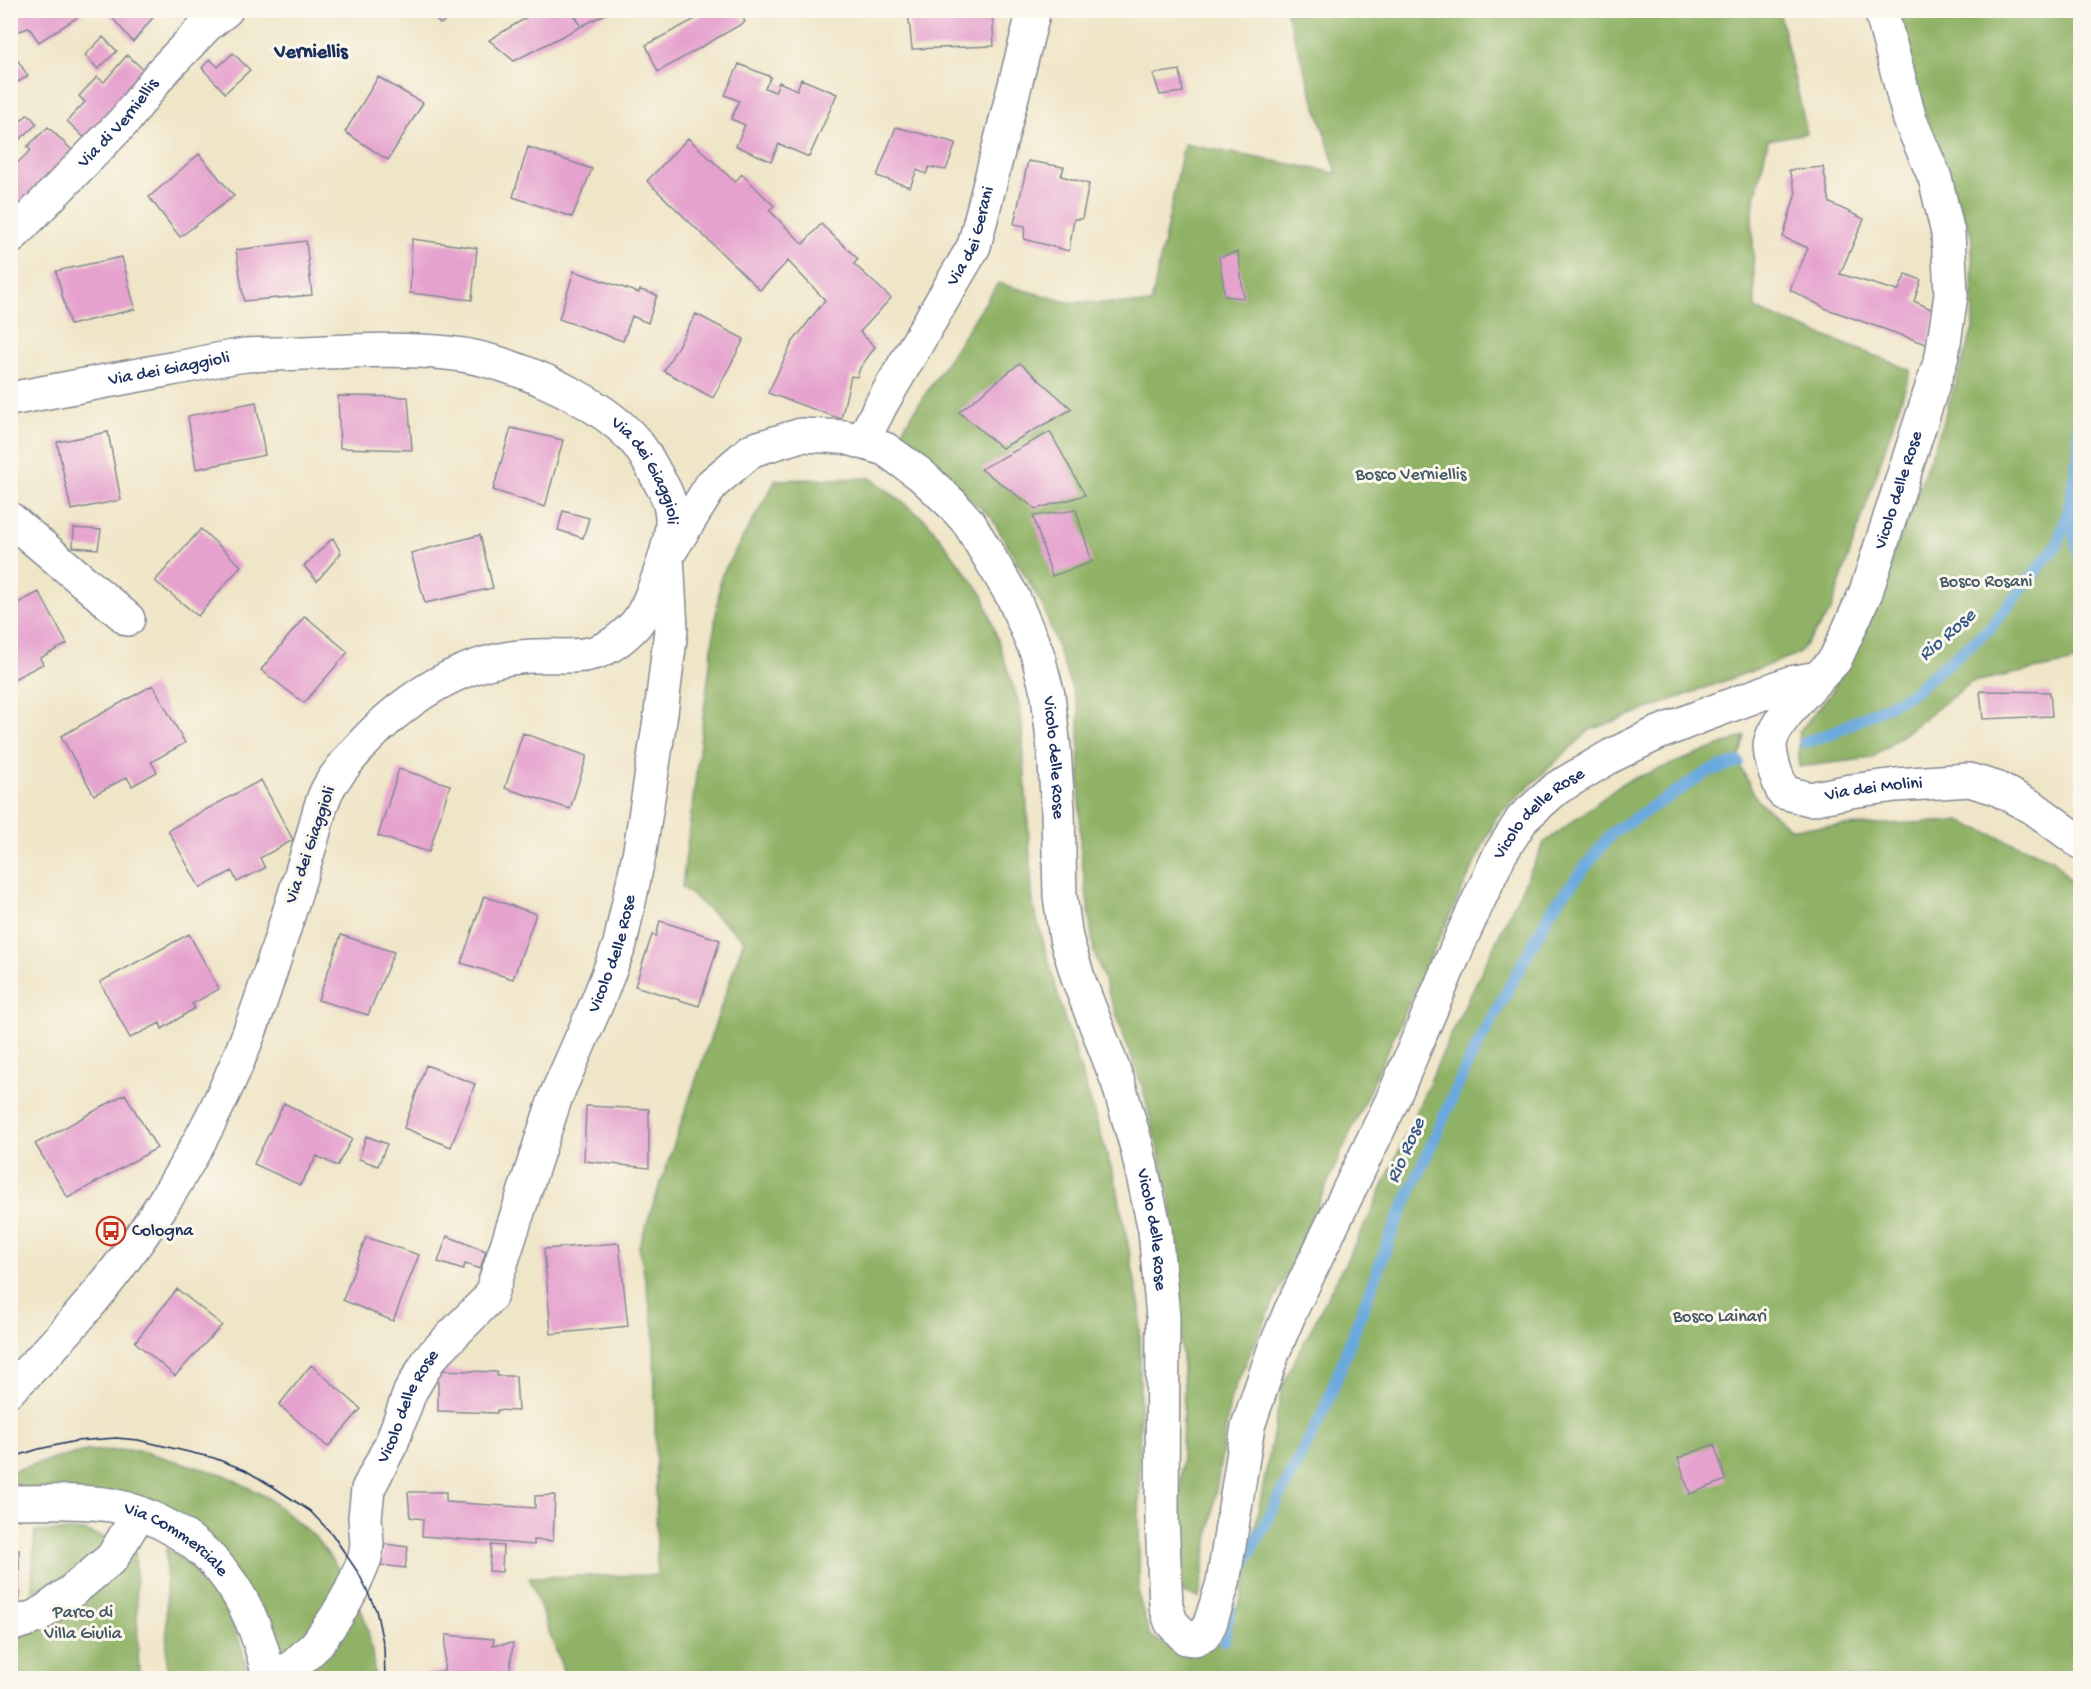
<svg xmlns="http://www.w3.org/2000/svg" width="2091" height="1689" font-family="'Gochi Hand',sans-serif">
  <rect width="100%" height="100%" fill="#fbf7ec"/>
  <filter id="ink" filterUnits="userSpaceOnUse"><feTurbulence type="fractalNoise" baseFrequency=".0167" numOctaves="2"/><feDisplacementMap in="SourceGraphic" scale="12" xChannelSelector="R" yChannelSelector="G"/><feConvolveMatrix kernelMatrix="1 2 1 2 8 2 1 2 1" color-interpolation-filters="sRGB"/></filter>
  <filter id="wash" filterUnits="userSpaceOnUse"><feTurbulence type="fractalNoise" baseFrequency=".008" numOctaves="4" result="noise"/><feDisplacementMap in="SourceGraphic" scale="24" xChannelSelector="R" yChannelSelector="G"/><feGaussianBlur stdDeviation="1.35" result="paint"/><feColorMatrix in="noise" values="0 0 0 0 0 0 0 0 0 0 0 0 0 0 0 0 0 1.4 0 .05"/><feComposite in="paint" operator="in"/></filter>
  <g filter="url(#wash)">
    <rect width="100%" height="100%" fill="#efe5c7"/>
    <path fill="#90b266" stroke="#567062" stroke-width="1.5" d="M1286 11H1779L1807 133 1768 140 1752 212 1755 309 1911 370 1830 613 1798 654 1590 730 1497 816 1414 992 1231 1396 1199 1598 1183 1593 1179 1540 1184 1385 1171 1202 1143 1089 1094 952 1080 845 1079 709 1043 606 991 517 898 436 998 283 1067 302 1151 304 1184 144 1337 173Z
      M1897 11H2080V664L2075 662 1972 682 1872 758 1799 767V732L1831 693 1873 609 1938 437 1973 329 1972 237 1926 117Z
      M871 478 927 521 983 595 1021 710 1033 906 1065 1020 1117 1187 1140 1308 1139 1598 1150 1636 1187 1655 1224 1640 1242 1596 1283 1383 1371 1213 1453 1030 1544 843 1625 782 1745 736 1738 762 1758 801 1790 828 1959 821 2053 859 2080 893V1631L2071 1644 2080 1660V1678H566L529 1577 657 1575 654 1328 639 1246 744 940 682 887 721 576 776 480Z
      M137 1450 225 1475 268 1498 314 1536 346 1578 309 1638 279 1660 214 1545 11 1491 10 1472 38 1463 86 1451Z
      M35 1531H84L135 1547 139 1678H11V1632L30 1622Z
      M166 1548C184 1562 206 1575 219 1595 235 1621 242 1649 250 1678H167Z
      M358 1602C368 1622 374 1656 374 1678H294Z"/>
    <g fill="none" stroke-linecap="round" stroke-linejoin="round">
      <path stroke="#6aa9dd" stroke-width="12" d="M2080 291 2077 365 2079 452 2069 508 2080 559
        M1805 742 1830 734 1909 695 1989 629 2058 544 2069 508
        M1236 1580 1324 1411 1391 1235 1468 1063 1552 909 1613 832 1709 771 1738 762
        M1224 1640 1230 1608"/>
    </g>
    <g id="blocks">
      <path fill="#e5a2ce" d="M19 10H89L39 42 29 28 10 34V16Z
        M117 10H159L133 42 110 15Z
        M428 10H464L440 24Z
        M539 10H571L580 25 573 10H613L514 61 489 40Z
        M712 10H722L724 15 734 10H739L745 22 658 72 646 45Z
        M908 10H992L994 46 912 49Z
        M103 37 117 51 98 69 85 55Z
        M10 49 28 76 10 87Z
        M233 53 250 70 225 93 202 68 210 59 218 67Z
        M127 55 143 69 90 143 67 121 85 102 79 96 97 77 104 82Z
        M739 64 771 77 765 88 775 92 779 82 797 90 801 79 837 94 809 157 779 144 771 161 736 146 745 125 731 119 739 101 725 95Z
        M1180 70 1183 92 1160 95 1153 74Z
        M378 77 423 103 388 160 345 132Z
        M28 114 37 124 18 141 10 134V131Z
        M48 127 75 153 10 224V162L14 166 31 150 27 147Z
        M896 127 956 143 946 170 929 167 926 174 917 170 910 187 877 176Z
        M688 138 735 182 742 174 774 206 769 210 803 244 821 224 858 259 854 264 891 298 860 332 875 347 860 368 857 377 851 376 841 419 768 393 792 343 825 300 788 261 760 290 647 181Z
        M528 147 592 169 572 217 513 197Z
        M199 154 234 196 180 237 149 197Z
        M1028 161 1064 167 1061 176 1089 184 1082 219H1074L1069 251 1024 239 1025 226 1014 224Z
        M1823 167 1830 203 1864 219 1840 274 1898 291 1906 274 1921 280 1914 301 1935 311 1929 345 1827 309 1790 290 1808 248 1783 237 1796 192 1789 170Z
        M412 239 477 248 472 300 410 293Z
        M306 241 312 295 244 301 236 250Z
        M1238 252 1244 298 1225 296 1219 257Z
        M122 257 135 309 70 325 56 271Z
        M574 271 639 293 640 290 657 295 648 323 632 316 623 341 559 319Z
        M696 314 744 339 713 398 664 371Z
        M1020 363 1072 409 1002 448 959 412Z
        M338 396 408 397 412 450 340 448Z
        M256 402 265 455 196 469 188 416Z
        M511 428 563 440 545 507 493 490Z
        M108 432 121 500 71 510 57 442Z
        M1050 432 1085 495 1036 509 981 469Z
        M1076 510 1092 562 1052 576 1033 516Z
        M563 511 589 518 583 538 558 530Z
        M74 528 101 530 98 549 73 547Z
        M201 529 241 566 198 616 155 581Z
        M480 535 493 588 425 603 411 553Z
        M333 538 341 553 317 581 304 566Z
        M39 592 67 644 40 658 43 664 10 681V607Z
        M305 616 348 652 304 703 261 670Z
        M153 685 185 743 151 762 157 772 132 786 127 777 94 795 61 736Z
        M1980 691 2050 692 2052 716 1983 719Z
        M523 733 587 756 570 809 505 788Z
        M399 769 450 785 429 852 378 836Z
        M261 780 293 840 260 858 265 868 237 882 232 871 200 888 168 830Z
        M484 896 536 914 513 979 461 963Z
        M660 921 720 940 699 1006 635 986 652 935 656 936Z
        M189 934 219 989 192 1004 195 1008 162 1029 160 1023 130 1038 100 982Z
        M341 935 394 952 368 1015 318 1000Z
        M426 1065 475 1084 451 1147 404 1128Z
        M125 1094 157 1148 68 1198 35 1144Z
        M284 1103 352 1139 337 1166 317 1156 300 1185 254 1164Z
        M586 1106 649 1109V1168L584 1161Z
        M366 1136 387 1144 378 1166 359 1159Z
        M447 1236 486 1251 480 1269 465 1264 463 1270 438 1262Z
        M366 1237 419 1255 393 1321 343 1300Z
        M619 1243 628 1326 551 1334 544 1249Z
        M177 1289 222 1325 175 1376 135 1342Z
        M311 1365 361 1409 328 1447 279 1405Z
        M438 1370 497 1372V1376H516L518 1411 497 1410V1413L438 1411Z
        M1714 1444 1726 1480 1690 1494 1678 1458Z
        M408 1492H446V1502L535 1508V1496L555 1495 553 1541 534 1540V1545L422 1536 423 1519 410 1517Z
        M385 1544 408 1547 405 1568 381 1565Z
        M491 1545 503 1546 502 1572 489 1571Z
        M10 1550H19V1601H10Z
        M446 1635 494 1639 493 1645 513 1643 509 1678H426V1673L444 1671Z"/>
    </g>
  </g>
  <g filter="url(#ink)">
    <use href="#blocks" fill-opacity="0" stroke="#858a92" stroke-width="1.5"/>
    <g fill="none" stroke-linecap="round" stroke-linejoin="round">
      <g stroke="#858a92" stroke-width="36">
        <g id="minor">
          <path id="s1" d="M10 238 126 119 161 73 207 25 226 10"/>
          <path id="s2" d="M10 399C64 389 117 379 171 369 196 365 221 358 246 355 265 354 285 354 304 353 352 351 399 348 447 353 504 358 597 397 635 441 645 452 653 469 660 482 666 491 672 507 672 518 673 542 650 608 635 625 591 672 565 649 511 658 438 669 376 721 334 779 321 796 317 822 311 842 295 894 279 946 262 997 213 1144 122 1283 10 1389"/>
          <path id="s3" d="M862 442 882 403 974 246 1034 10"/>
          <path d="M10 519 128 619"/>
          <path id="s4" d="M1818 678C1804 693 1770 727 1770 747 1771 763 1777 777 1783 792L1810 799 1851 791 1896 785 1969 780 1996 788 2034 808 2080 842"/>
          <path d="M10 1625 38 1616 72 1591 112 1558 139 1513"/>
          <path id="s5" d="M269 1678 292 1668 316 1645 336 1617 351 1591 365 1558 367 1544 365 1517 368 1489 392 1442 410 1392 430 1358 490 1297 556 1096 597 1003 620 944 640 850 661 713 671 630 667 556 712 484 752 450 801 435 845 437 885 449 920 474 952 504 969 523 1013 597 1037 653 1048 695 1054 749 1058 811 1060 896 1066 938 1079 981 1118 1082 1137 1148 1155 1230 1163 1317 1162 1518 1166 1606 1171 1622 1186 1638 1195 1639 1204 1635 1210 1624 1223 1583 1248 1426 1274 1350 1291 1310 1392 1101 1462 936 1500 854 1523 818 1557 788 1611 756 1656 734 1699 717 1790 683 1818 678 1835 660 1866 592 1942 356 1951 295 1948 233 1935 178 1910 120 1881 10"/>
        </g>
      </g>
      <g stroke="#858a92" stroke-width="36">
        <g id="major">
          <path id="s6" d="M10 1502C44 1502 77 1500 111 1505 128 1508 146 1515 162 1523 225 1556 255 1610 269 1678"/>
        </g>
      </g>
      <use href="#minor" stroke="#fff" stroke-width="33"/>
      <use href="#major" stroke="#fff" stroke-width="33"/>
      <path stroke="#1b2f5e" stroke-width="1.5" d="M10 1458 39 1449 76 1441 116 1438 138 1440 214 1458 245 1470 275 1488 310 1511 332 1534 359 1574 376 1610 384 1647 385 1678"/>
    </g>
  </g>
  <defs>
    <g id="bus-ring" transform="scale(1.5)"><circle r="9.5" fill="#fbf7ec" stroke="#c8321e" stroke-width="1.5"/><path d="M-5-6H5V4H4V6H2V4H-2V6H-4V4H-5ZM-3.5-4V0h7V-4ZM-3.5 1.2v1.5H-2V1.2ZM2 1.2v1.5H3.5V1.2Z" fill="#c8321e"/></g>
  </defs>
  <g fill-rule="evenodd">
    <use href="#bus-ring" x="111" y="1231"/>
  </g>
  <g text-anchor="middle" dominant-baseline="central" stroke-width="6" stroke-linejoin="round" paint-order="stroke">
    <g font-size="18" fill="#1b2f5e" stroke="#fbf7ec">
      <text stroke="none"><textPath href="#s1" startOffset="158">Via di Verniellis</textPath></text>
      <text stroke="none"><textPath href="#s3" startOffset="234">Via dei Gerani</textPath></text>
      <text stroke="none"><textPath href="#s2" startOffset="162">Via dei Giaggioli</textPath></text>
      <text stroke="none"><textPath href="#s2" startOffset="684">Via dei Giaggioli</textPath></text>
      <text stroke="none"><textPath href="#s5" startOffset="4208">Vicolo delle Rose</textPath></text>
      <text stroke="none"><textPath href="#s5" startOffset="1868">Vicolo delle Rose</textPath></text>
      <text stroke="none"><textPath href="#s4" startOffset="225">Via dei Molini</textPath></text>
      <text stroke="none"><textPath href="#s5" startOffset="3686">Vicolo delle Rose</textPath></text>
      <text transform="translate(311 845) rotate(-71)">Via dei Giaggioli</text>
      <text stroke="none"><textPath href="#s5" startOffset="824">Vicolo delle Rose</textPath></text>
      <text stroke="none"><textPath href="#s5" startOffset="2354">Vicolo delle Rose</textPath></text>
      <text stroke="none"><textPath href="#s5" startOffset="320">Vicolo delle Rose</textPath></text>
      <text stroke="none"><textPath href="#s6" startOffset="176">Via Commerciale</textPath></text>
    </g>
    <g font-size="18" fill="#425764" stroke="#fbf7ec">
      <text x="1411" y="475">Bosco Verniellis</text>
      <text x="1986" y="582">Bosco Rosani</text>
      <text x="1720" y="1317">Bosco Lainari</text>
      <text x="83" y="1613">Parco di<tspan x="83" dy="21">Villa Giulia</tspan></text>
    </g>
    <g font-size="18" fill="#1b2f5e" stroke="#fbf7ec" text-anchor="start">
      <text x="132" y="1231">Cologna</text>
    </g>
    <g font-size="20" font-weight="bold" fill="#1b2f5e" stroke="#fbf7ec">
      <text x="311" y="53">Verniellis</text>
    </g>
    <g font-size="20" font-style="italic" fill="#375a8a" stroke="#fbf7ec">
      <text transform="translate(1948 636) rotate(-41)">Rio Rose</text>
      <text transform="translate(1407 1151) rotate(-66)">Rio Rose</text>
    </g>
  </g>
  <rect width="2091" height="1689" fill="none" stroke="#fbf7ec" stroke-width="36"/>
</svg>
